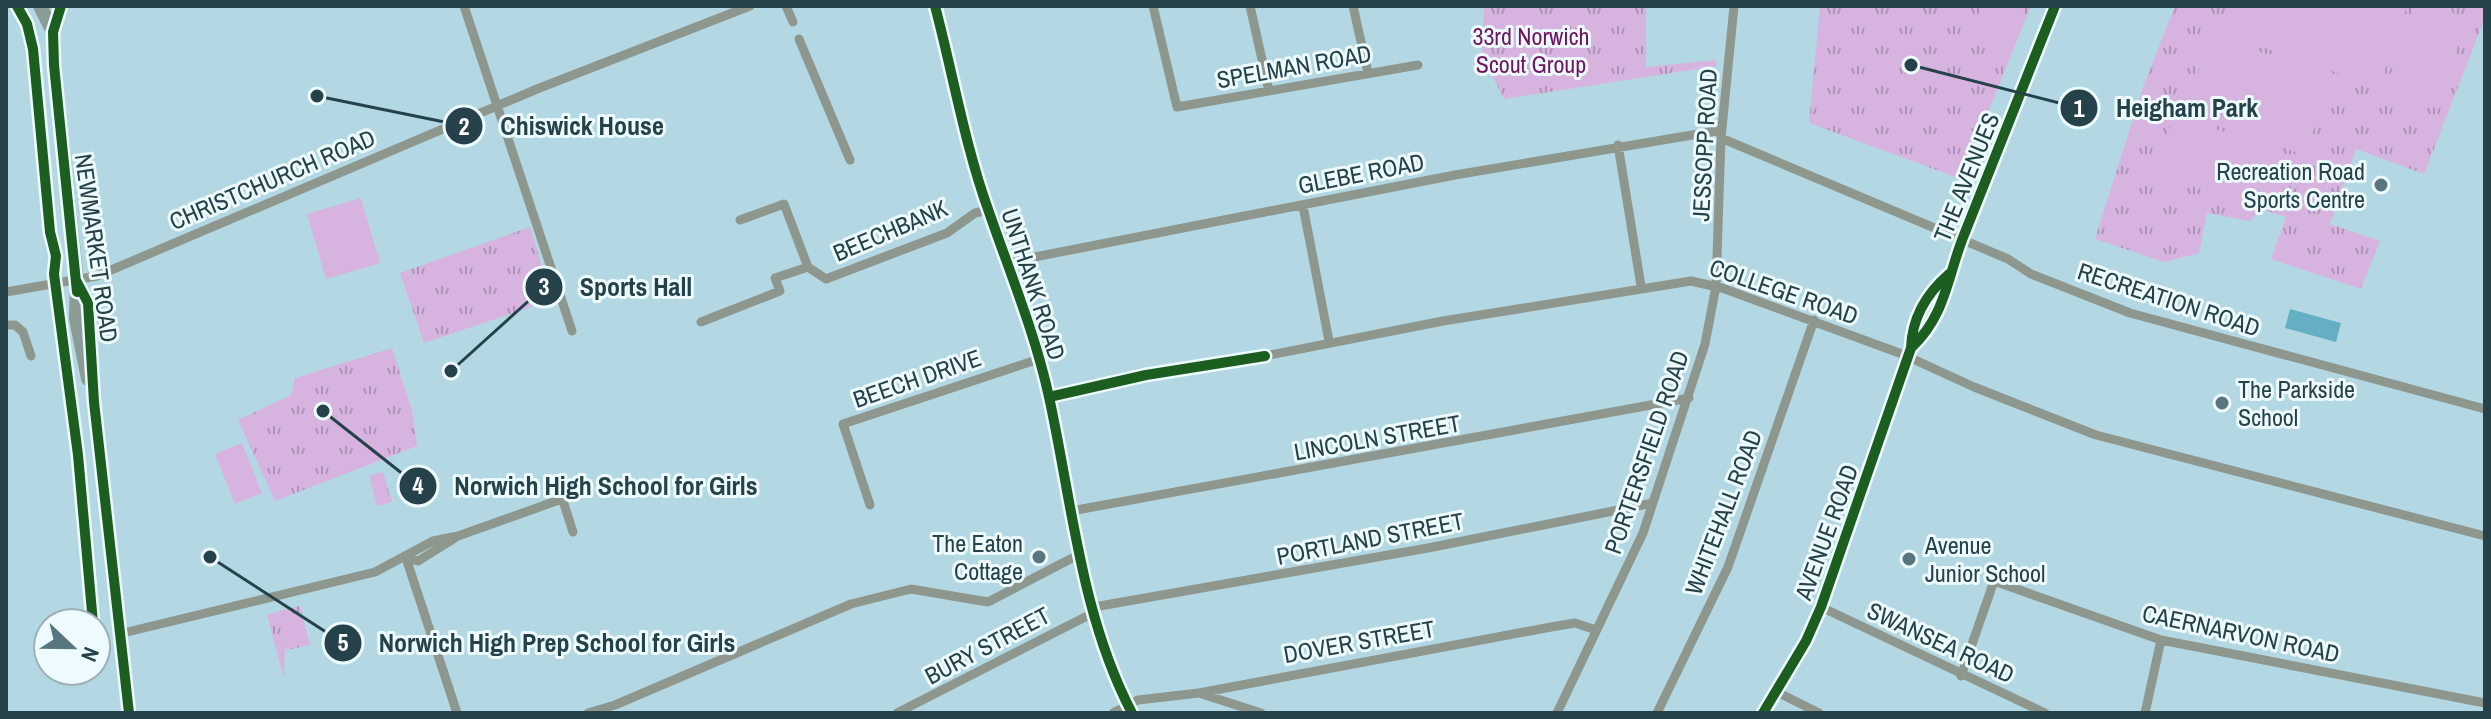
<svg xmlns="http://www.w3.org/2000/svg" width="2491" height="719" font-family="'Archivo Narrow',sans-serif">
  <defs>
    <pattern id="grass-tufts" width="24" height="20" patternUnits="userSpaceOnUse" patternTransform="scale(2)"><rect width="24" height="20" fill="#d7b4df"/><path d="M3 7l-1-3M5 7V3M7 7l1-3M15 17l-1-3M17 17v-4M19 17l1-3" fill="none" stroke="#ae94b7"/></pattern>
  </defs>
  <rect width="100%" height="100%" fill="#b3d8e3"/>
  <path fill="url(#grass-tufts)" d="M1484 6H1646V67L1716 60V66L1504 99 1482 56Z
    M1820 6H2031L1961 179 1809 123Z
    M2175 6H2485V18L2424 174 2356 149 2330 224 2380 241 2361 289 2271 259 2286 217 2261 209 2250 221 2207 213 2199 253 2164 262 2095 239 2144 84Z
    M530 227 552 300 424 343 400 273Z
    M392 348 412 410 417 446 275 501 238 420 291 395 295 378Z
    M383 472 392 502 377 506 369 476Z
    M300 606 310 645 287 650 285 646 284 679 267 615 277 612 279 619 278 611Z"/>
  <path fill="#d7b4df" d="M1982 6H2025L2007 53 1969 38Z
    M2240 6H2407L2379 87 2230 36Z
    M2415 6H2435L2468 18 2436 108 2385 90Z
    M2211 35 2332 77 2305 155 2184 113Z
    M2174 115 2265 146 2246 204 2154 173Z
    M361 198 380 263 326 279 307 214Z
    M242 443 262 493 235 504 215 454Z"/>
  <path fill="#65afc4" d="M2290 309 2341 323 2336 342 2285 328Z"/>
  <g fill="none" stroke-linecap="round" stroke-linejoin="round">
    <path stroke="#8e978d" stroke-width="9" d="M464 6 572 331
      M786 6 793 22
      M1153 6 1177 107 1418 65
      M1250 6 1269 91
      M1353 6 1368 73
      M799 39 850 160
      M1721 138 2008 259 2031 274 2130 313 2485 409
      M1618 145 1641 286
      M1303 206 1329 341
      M740 220 784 204 808 267
      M1009 262 1455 175 1722 130
      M6 292 97 276 537 89 750 6
      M701 322 780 291 775 278 808 267 826 279 947 233 975 213 988 210
      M6 325H15L23 332 31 356
      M1911 348C1944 318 1947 280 1962 240L2055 6
      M1049 397 1146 375 1265 356 1443 321 1691 281 1722 288 1902 354 1974 387 2096 435 2485 536
      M556 479 573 532
      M870 505 843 424 1039 359
      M1071 511 1689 398
      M406 558 457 713
      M406 558 418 561 455 538
      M1094 607 1428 548 1653 503
      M1821 607 2045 713
      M119 634 375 572 433 541 458 536 562 499
      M1961 676 1994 581 2161 640 2485 703
      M1775 691 1819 713
      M1199 693 1261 713
      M588 713 615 705 851 604 911 589 988 602 1078 555
      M897 713 1095 612
      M1113 713 1138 700 1199 693 1551 627 1575 623 1596 630
      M1557 713 1643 533 1705 344 1716 286 1721 138 1734 6
      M1657 713 1728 567 1814 320
      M1763 713 1806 641 1821 607 1911 348C1912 317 1926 294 1949 274
      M2145 713 2161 640"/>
    <path stroke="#8e9d96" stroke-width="12" d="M935 6C953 74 965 146 989 212 1010 273 1035 333 1049 397 1072 502 1081 616 1132 713"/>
    <path stroke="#8b9b96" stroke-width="14" d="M40 6 53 32
      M61 6 53 32 54 65 77 282 76 319 88 379
      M77 282 88 303 94 402 129 713"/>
    <g stroke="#edfafe" stroke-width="15">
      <path id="cycleway" d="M17 6 27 24 33 49 50 232 56 256 54 274 78 455 93 623
        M61 6 53 32 54 65 77 292
        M935 6C953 74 965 146 989 212 1010 273 1035 333 1049 397 1072 502 1081 616 1132 713
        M77 282 88 303 94 402 129 713
        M1911 348C1944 318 1947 280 1962 240L2055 6
        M1049 397 1146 375 1265 356
        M1763 713 1806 641 1821 607 1911 348C1912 317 1926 294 1949 274"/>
    </g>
    <use href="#cycleway" stroke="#1b5e20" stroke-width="10"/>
  </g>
  <g fill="#577680" stroke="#edfafe" stroke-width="3">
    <circle cx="2381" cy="185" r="8"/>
    <circle cx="2222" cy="403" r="8"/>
    <circle cx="1039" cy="557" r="8"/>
    <circle cx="1909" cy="559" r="8"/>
  </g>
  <g text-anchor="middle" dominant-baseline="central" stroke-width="6" stroke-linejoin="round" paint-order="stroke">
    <g font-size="24" fill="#70155d" stroke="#edfafe">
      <text x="1531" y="36">33rd Norwich<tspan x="1531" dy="28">Scout Group</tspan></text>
    </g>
    <g font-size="24" fill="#25424a" stroke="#edfafe">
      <text transform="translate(1294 66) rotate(-10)">SPELMAN ROAD</text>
      <text transform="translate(1704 145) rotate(-87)">JESSOPP ROAD</text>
      <text transform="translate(1361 173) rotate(-11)">GLEBE ROAD</text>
      <text transform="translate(1966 177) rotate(-68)">THE AVENUES</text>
      <text transform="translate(272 179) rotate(-23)">CHRISTCHURCH ROAD</text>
      <text transform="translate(890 230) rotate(-23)">BEECHBANK</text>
      <text transform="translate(97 248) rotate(82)">NEWMARKET ROAD</text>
      <text transform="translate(1034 284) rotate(72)">UNTHANK ROAD</text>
      <text transform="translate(1784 291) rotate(19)">COLLEGE ROAD</text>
      <text transform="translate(2169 299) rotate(18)">RECREATION ROAD</text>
      <text transform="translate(917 378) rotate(-19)">BEECH DRIVE</text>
      <text transform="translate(1377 437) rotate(-10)">LINCOLN STREET</text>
      <text transform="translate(1646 452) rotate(-71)">PORTERSFIELD ROAD</text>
      <text transform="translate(1723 512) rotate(-69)">WHITEHALL ROAD</text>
      <text transform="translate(1826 532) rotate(-70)">AVENUE ROAD</text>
      <text transform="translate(1370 538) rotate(-11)">PORTLAND STREET</text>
      <text transform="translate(2241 633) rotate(12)">CAERNARVON ROAD</text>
      <text transform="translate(1359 641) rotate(-10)">DOVER STREET</text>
      <text transform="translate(1941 642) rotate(25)">SWANSEA ROAD</text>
      <text transform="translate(987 645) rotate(-28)">BURY STREET</text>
    </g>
    <g font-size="24" fill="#25424a" stroke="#edfafe" text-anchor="end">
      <text x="2365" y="171">Recreation Road<tspan x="2365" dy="28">Sports Centre</tspan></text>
      <text x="2238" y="389" text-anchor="start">The Parkside<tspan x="2238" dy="28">School</tspan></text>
      <text x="1023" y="543">The Eaton<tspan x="1023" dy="28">Cottage</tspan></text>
      <text x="1925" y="545" text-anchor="start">Avenue<tspan x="1925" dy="28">Junior School</tspan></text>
    </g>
  </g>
  <path fill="none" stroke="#25424a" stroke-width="3" d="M1911 65L2079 108M317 96L464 126M451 371L544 287M323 411L418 486M210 557L343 643"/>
  <g fill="#25424a" stroke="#edfafe" stroke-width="3">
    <circle cx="1911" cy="65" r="8"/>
    <circle cx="317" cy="96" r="8"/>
    <circle cx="451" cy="371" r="8"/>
    <circle cx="323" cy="411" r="8"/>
    <circle cx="210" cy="557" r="8"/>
    <circle cx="2079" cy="108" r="20"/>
    <circle cx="464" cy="126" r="20"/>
    <circle cx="544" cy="287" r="20"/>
    <circle cx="418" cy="486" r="20"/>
    <circle cx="343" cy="643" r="20"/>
  </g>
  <g font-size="24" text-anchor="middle" font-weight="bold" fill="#fff">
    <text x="2079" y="117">1</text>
    <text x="464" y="135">2</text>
    <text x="544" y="295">3</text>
    <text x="418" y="494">4</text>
    <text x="343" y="651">5</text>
  </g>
  <g font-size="26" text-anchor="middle" font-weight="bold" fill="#25424a" stroke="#edfafe" stroke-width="6" stroke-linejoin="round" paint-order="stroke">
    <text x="2187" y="117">Heigham Park</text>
    <text x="582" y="135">Chiswick House</text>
    <text x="636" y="296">Sports Hall</text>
    <text x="606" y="495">Norwich High School for Girls</text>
    <text x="557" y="652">Norwich High Prep School for Girls</text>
  </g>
  <rect width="2491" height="719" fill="none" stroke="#25424a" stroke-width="16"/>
  <g transform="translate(72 647) rotate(112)"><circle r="38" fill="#edfafe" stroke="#9db0b6" stroke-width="2"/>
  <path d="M0-6L14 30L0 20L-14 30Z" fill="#577680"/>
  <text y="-12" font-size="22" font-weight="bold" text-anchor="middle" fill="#25424a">N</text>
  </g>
</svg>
